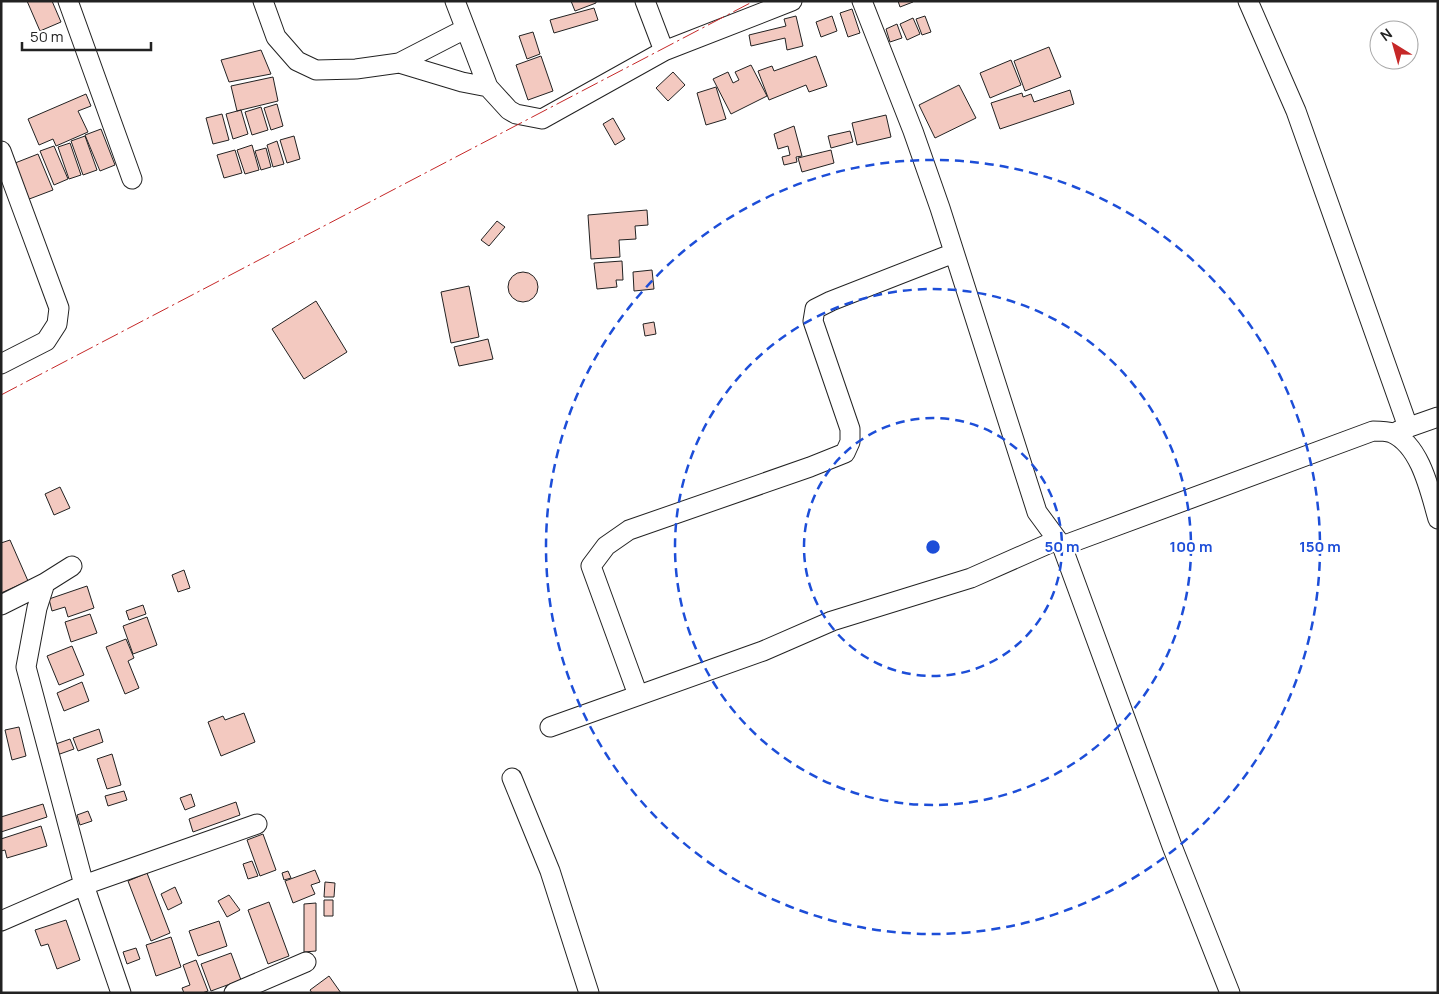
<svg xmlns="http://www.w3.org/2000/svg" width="1439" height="994" font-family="Manrope,sans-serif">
  <rect width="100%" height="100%" fill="#fff"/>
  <path fill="#f3c9c0" stroke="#222" d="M27 1H52L61 22 40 31Z
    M571 1H596V3L575 11Z
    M898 1H912L913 2 900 7Z
    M594 8 598 20 554 33 550 20Z
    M852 9 860 33 848 37 840 13Z
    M796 16 803 46 787 50 785 38 751 46 749 35 786 26 784 19Z
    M832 16 837 31 821 37 816 22Z
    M925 16 931 32 922 35 916 19Z
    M913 18 920 34 907 40 900 24Z
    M897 24 902 38 890 42 886 29Z
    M533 32 540 54 527 59 519 36Z
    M1049 47 1061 77 1025 91 1014 61Z
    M261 50 271 74 229 82 221 60Z
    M541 56 553 91 528 100 516 65Z
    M816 56 827 86 809 92 806 85 769 100 758 71 772 66 774 71Z
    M1011 60 1021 85 990 98 980 73Z
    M751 65 767 96 731 114 713 79 728 72 733 83 739 80 735 72Z
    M673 72 685 85 668 101 656 88Z
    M273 77 278 101 237 111 231 86Z
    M959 85 976 118 935 138 919 105Z
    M716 87 726 119 706 125 697 93Z
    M1070 90 1074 104 1000 129 991 103 1022 93 1023 97 1031 94 1034 102Z
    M86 94 91 106 78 111 88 132 56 146 53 139 39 145 28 119Z
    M277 104 283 126 271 130 264 108Z
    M261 107 268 130 252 135 245 112Z
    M241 110 248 134 233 139 226 114Z
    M222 114 229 140 213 144 206 118Z
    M886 115 891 137 857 145 852 123Z
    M613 118 625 139 615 145 603 124Z
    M794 126 802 156 796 157 797 162 784 165 782 157 790 155 788 146 778 149 774 134Z
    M101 129 115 165 100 171 85 135Z
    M850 131 853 142 831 148 828 136Z
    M85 136 97 170 83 175 71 141Z
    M294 136 300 159 287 163 280 140Z
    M277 141 284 164 273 167 267 145Z
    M70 143 81 175 69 179 58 147Z
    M252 145 259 170 245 174 237 150Z
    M54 146 68 179 54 185 40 151Z
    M266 148 271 167 261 170 255 151Z
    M235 150 242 173 224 178 217 155Z
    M831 150 834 163 802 172 798 158Z
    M38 154 53 190 24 201 10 165Z
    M647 210 648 225 635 226 636 239 619 240 620 257 591 259 588 215Z
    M497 221 505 227 489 246 481 240Z
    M622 261 623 280H616L617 287 597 289 594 263Z
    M652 270 654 289 634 291 633 272Z
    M508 287a15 15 0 1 1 30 0a15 15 0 1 1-30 0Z
    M469 286 479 337 451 343 441 292Z
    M316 301 347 352 304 379 272 329Z
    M654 322 656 334 645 336 643 324Z
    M488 339 493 359 459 366 454 347Z
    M60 487 70 508 54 515 45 494Z
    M10 540 28 581 1 593V543Z
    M184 570 190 588 178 592 172 575Z
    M87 586 94 608 68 617 65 607 52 611 49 599Z
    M143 605 146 614 129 620 126 611Z
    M90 614 97 633 71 642 65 622Z
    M147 617 157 645 133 654 123 626Z
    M126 639 134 658 128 661 139 688 125 694 106 647Z
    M72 646 84 675 59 685 47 656Z
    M82 682 89 701 64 711 57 693Z
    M244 713 255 742 221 756 208 722 223 716 225 720Z
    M19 727 26 756 12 760 5 730Z
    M99 729 103 742 78 751 73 738Z
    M70 739 74 749 57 755 53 745Z
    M112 754 121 785 107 789 97 759Z
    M124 791 127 800 108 806 105 796Z
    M191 794 195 806 185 810 180 798Z
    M236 802 240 815 193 832 189 819Z
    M43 804 47 817 1 832V817Z
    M88 811 92 821 80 825 77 815Z
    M41 826 47 846 7 858 5 850 1 851V839Z
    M263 834 276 870 260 876 247 840Z
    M252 861 258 876 248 879 243 864Z
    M315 870 320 882 311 885 315 894 293 903 285 881Z
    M288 871 291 878 284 880 282 873Z
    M147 873 170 933 151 941 128 881Z
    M325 882 335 883 334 897H324Z
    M175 887 182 903 168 910 161 894Z
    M229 895 240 910 227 917 218 901Z
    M324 900H333V916H324Z
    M269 902 289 956 268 964 248 910Z
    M316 903V951L304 952V904Z
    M66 920 80 960 57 969 48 944 41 946 35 930Z
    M219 921 227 946 198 956 189 931Z
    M171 937 181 967 156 976 146 945Z
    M136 948 140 959 127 964 123 952Z
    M231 953 241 980 211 991 201 964Z
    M196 960 208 991 202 993H184L182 988 190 985 183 965Z
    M329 976 341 993H312L310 990Z"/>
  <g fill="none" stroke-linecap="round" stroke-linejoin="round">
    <g stroke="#222" stroke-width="21">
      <path id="minor" d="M68 1 132 179
        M263 1 276 37 297 61 316 70 356 69 399 63 465 29
        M455 1 488 87 509 110 516 114 542 119 664 51 792 1
        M645 1 664 51
        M862 1 913 131 940 208 1037 512 1062 546 1172 846 1230 993
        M1248 1 1296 111 1408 427
        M399 63 462 82 488 87
        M1 151 59 308 57 324 46 341 1 364
        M1398 431 1438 417
        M1062 546 1373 431C1379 431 1387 431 1392 433 1421 446 1430 492 1438 519
        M45 583 37 608 26 667 84 885 121 993
        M1 605 45 583 72 566
        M638 695 591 566 606 546 629 530 810 467 845 453 850 442V429L813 321 815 309 831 301 954 253
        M550 727 763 651 832 621 971 578 1057 540
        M512 778 550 871 589 993
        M1 921 84 885 257 824
        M234 993 306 962"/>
    </g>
    <use href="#minor" stroke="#fff" stroke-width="19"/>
    <path stroke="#c62828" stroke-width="1" stroke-dasharray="18 4 2.5 4" stroke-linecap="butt" d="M1 395 754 1"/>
  </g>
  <g fill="none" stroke="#1d4ed8" stroke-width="2.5" stroke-dasharray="9 6">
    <circle cx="933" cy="547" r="129"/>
    <circle cx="933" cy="547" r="258"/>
    <circle cx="933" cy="547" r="387"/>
  </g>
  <circle cx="933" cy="547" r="8" fill="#1d4ed8" stroke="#fff" stroke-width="2.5"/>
  <g font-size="15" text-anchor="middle" font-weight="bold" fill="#1d4ed8" stroke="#fff" stroke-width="4" stroke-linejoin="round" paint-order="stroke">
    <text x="1062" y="552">50 m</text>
    <text x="1191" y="552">100 m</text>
    <text x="1320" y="552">150 m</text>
  </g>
  <rect width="1439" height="994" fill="none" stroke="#222222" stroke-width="5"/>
  <g transform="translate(1394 45) rotate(323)"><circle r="24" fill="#ffffff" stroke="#a7a7a7"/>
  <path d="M0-4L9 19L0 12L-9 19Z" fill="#c62828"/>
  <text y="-8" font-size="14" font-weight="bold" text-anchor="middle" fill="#222222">N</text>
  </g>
  <path d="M22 42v8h129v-8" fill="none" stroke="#222222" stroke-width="2.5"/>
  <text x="30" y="42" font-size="15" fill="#222222" stroke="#ffffff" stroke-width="4" paint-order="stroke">50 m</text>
</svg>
